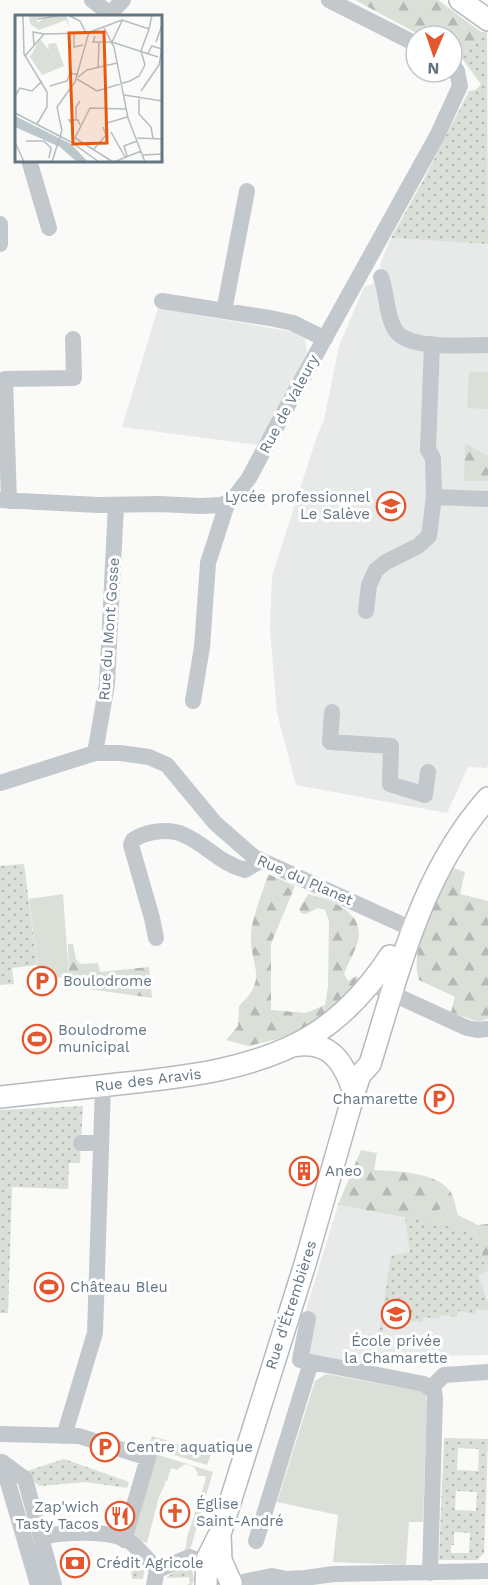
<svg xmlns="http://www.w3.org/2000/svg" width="488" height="1585" font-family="'Work Sans',sans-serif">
  <defs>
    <pattern id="forest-firs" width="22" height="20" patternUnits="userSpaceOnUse" patternTransform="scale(1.5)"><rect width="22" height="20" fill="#dadfd7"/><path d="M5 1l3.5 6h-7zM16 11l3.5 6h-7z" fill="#b4b9b4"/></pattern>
    <pattern id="park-dots" width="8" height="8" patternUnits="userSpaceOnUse" patternTransform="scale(1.5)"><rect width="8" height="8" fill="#dadfd7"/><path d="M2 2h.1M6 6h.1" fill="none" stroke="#b4b9b4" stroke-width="1.8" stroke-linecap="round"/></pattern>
  </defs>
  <rect width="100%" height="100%" fill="#fafaf8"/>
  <path fill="#e8e9e9" d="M391 238 488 244V766L486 768 468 767 447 813 296 785 277 713 270 628 272 576 317 436 324 420 339 346 364 287 375 283 382 275 380 264Z
    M158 308 294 332 305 339 307 352 265 446 122 427Z
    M338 1205 474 1231 488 1273V1355L376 1357 372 1371 292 1356Z"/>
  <path fill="#dadfd7" d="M469 372H488V409L467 408Z
    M63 894 69 976 55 978 38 972 29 899Z
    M455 1204 458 1215 478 1225 474 1231 413 1219Z
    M326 1374 425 1392 427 1401 423 1522H409L406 1565 333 1562 338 1515 277 1502 315 1381Z
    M152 1436 211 1454 207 1465 148 1447Z
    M155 1454 213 1472 188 1557 182 1554 186 1547 187 1537 206 1479 205 1476H197L198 1474 194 1467 186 1464 179 1468 178 1470 171 1468 167 1481 164 1482 165 1484 159 1497 147 1543 130 1539Z"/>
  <path fill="url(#forest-firs)" d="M355 0H438L481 32H487L460 56 452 50V36H422Z
    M465 443 488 456V481H464Z
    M453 868 465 872 460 894 488 901V1019L478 1022 451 1012 455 997 419 980C408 950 438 895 453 868Z
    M268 874 295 886 271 944V1010L306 1013 325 1005 328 987 329 921 325 910 318 908 306 914 301 913 299 909 308 894C330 899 368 913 357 944 354 954 348 963 344 974L348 981 356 976 361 979 322 1017 304 1028 278 1039 248 1046 226 1040 238 1026 239 1006C270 977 249 966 251 933 252 917 264 890 268 874Z
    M68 944H73L76 959 80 964 98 963 100 972 149 967 152 998 82 988 69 976Z
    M361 1150 377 1153 374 1170C395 1171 435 1172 449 1190 452 1193 454 1200 455 1204L413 1219 338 1205Z
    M488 1224V1273L474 1231 478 1225Z"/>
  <path fill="url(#park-dots)" fill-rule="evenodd" d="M487 32 488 244 391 238 424 179 469 91 476 90 481 84 460 56Z
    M24 864 37 965 12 968 14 984 0 985V866Z
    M83 1106 80 1163H69L68 1189 12 1187 8 1313H0V1110Z
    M405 1217 474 1231 487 1271 478 1275 488 1303V1310L477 1309 475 1314 458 1311 457 1317 440 1315 439 1319 424 1317 422 1322 404 1320 403 1325 384 1322 382 1340H378L391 1256 410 1252Z
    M444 1438 488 1439 484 1553 477 1560H439ZM458 1448 479 1449 478 1471 457 1470ZM456 1491 477 1492 476 1511 455 1510ZM454 1532 470 1533 469 1553H451V1545H454Z
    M64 1459 129 1482 127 1488 86 1482 40 1486 21 1473Z
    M195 1551H198L192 1569 194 1579 192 1585H187L190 1583 189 1577 166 1578 191 1560Z
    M130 1552 145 1568 143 1579H132Z"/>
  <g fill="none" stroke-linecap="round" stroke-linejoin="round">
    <g stroke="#b5babe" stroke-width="24">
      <path id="major" d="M460 0 488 20
        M293 1046C330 1039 344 1062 354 1093
        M0 1097C39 1093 79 1088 118 1084 183 1077 254 1070 311 1036 344 1016 369 988 390 956
        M231 1583 221 1560 220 1534 305 1264 354 1093 360 1075 370 1064C399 971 421 873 488 798
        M206 1585 207 1559 218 1537"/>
    </g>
    <path stroke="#c3c8cc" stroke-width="16" d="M92 0 110 14
      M329 0 416 44
      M108 16 123 0
      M29 160 49 228
      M0 244V224
      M381 277C387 293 386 313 394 328 405 351 465 345 488 345
      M162 301 270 318 293 323 325 339
      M224 311 247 191
      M434 497 488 499
      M0 500 98 505 159 504 201 506 222 505 233 499 249 478 290 401 437 136 460 86 457 71 452 64
      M9 501 5 379 74 378 73 339
      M366 611 369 585 376 570 386 562 418 546 429 536 434 497 433 458 428 450 432 344
      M193 701 202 647 208 563 227 504
      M332 712 330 742 391 746 390 784 425 795 428 772
      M95 753 107 684 116 505
      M0 783 95 753H120L149 757 167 765 215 823 254 857 401 924
      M156 938 152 918 131 845 133 840C146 831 169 828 184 835 207 845 219 863 245 870L260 861
      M380 988 467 1028 477 1030 488 1029
      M81 1143H101
      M308 1319 300 1360 311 1362
      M431 1388 444 1375 488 1372
      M0 1434 79 1436 148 1458 124 1540
      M64 1436 95 1333 103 1086
      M2 1462 25 1479 54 1585
      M2 1462 38 1585
      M41 1537C63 1532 111 1529 130 1542 140 1549 149 1561 157 1570L154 1585
      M256 1541 311 1362 424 1384 434 1391 435 1398 430 1573
      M157 1570 190 1557
      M233 1584 272 1576 287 1579 305 1578 334 1574 488 1571"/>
    <use href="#major" stroke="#fff" stroke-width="21"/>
  </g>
  <defs>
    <g id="school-ring" transform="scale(1.5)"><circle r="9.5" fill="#fff" stroke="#e4572e" stroke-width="1.5"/><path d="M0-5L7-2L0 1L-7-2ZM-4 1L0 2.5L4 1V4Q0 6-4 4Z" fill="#e4572e"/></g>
    <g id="parking-ring" transform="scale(1.5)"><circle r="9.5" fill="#fff" stroke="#e4572e" stroke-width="1.5"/><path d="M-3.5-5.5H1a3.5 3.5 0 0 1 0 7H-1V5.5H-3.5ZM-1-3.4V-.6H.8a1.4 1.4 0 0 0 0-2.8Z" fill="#e4572e"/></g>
    <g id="stadium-ring" transform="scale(1.5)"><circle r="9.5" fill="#fff" stroke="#e4572e" stroke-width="1.5"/><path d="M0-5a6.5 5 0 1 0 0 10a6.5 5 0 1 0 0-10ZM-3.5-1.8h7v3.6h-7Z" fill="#e4572e"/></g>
    <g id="building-ring" transform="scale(1.5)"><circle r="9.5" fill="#fff" stroke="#e4572e" stroke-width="1.5"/><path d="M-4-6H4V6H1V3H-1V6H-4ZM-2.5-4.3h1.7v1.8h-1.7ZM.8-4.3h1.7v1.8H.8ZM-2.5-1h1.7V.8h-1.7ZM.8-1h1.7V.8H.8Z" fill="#e4572e"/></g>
    <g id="church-ring" transform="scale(1.5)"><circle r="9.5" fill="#fff" stroke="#e4572e" stroke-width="1.5"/><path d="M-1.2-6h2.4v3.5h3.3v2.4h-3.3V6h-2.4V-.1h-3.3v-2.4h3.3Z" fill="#e4572e"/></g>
    <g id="restaurant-ring" transform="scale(1.5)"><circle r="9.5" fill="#fff" stroke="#e4572e" stroke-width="1.5"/><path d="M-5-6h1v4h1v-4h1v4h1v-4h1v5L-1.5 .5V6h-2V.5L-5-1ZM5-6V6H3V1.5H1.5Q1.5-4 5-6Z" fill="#e4572e"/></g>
    <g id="bank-ring" transform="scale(1.5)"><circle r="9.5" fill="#fff" stroke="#e4572e" stroke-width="1.5"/><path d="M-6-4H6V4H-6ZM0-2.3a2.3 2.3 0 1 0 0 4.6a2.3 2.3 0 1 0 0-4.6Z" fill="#e4572e"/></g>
  </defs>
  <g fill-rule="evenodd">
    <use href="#school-ring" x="391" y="506"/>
    <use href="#parking-ring" x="42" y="981"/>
    <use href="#stadium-ring" x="37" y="1039"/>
    <use href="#parking-ring" x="439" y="1099"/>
    <use href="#building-ring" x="304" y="1171"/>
    <use href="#stadium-ring" x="49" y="1287"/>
    <use href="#school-ring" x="396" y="1314"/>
    <use href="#parking-ring" x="105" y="1447"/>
    <use href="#church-ring" x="175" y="1513"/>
    <use href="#restaurant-ring" x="120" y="1516"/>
    <use href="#bank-ring" x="75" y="1563"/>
  </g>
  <g text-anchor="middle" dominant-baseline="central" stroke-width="6" stroke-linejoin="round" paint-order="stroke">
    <g font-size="15" fill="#657683" stroke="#fff">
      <text transform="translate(289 404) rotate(-62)">Rue de Valeury</text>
      <text transform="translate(109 629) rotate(-86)">Rue du Mont Gosse</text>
      <text transform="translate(305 880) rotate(24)">Rue du Planet</text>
      <text transform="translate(148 1080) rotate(-7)">Rue des Aravis</text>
      <text transform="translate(291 1305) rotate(-72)">Rue d'Étrembières</text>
    </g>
    <g font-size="15" fill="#657683" stroke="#fff" text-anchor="start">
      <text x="370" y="497" text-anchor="end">Lycée professionnel<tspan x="370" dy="17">Le Salève</tspan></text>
      <text x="63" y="981">Boulodrome</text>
      <text x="58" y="1030">Boulodrome<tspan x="58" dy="17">municipal</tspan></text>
      <text x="418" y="1099" text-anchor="end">Chamarette</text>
      <text x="325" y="1171">Aneo</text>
      <text x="70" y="1287">Château Bleu</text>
      <text x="396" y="1341" text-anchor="middle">École privée<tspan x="396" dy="17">la Chamarette</tspan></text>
      <text x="126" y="1447">Centre aquatique</text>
      <text x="196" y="1504">Église<tspan x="196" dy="17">Saint-André</tspan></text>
      <text x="99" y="1507" text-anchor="end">Zap'wich<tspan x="99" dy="17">Tasty Tacos</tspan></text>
      <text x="96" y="1563">Crédit Agricole</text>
    </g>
  </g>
  <g transform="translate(15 15)">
    <rect width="147" height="147" fill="#fafaf8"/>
    <path d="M25 24 34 35 33 29 41 28 49 51 27 60 15 42Z" fill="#dadfd7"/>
    <path d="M14 0H34L23 3 22 8 35 0H51L55 13 51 5 24 15 15 9Z" fill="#dadfd7"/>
    <path d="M0 101 56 129 73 147H62L45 132 0 112Z" fill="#bbc7cb"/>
    <path fill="none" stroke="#b5bdc2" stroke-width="1.5" d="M8 0 9 39 32 77V92L22 109M53 0 65 6 70 16M23 4 47 0M88 11 99 32 113 103 130 147M75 17 107 5 134 14 137 0M59 19V32L68 30M80 21 78 27H97L143 42M141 27 147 10M96 29 107 6M19 30 18 17 29 19M126 36 134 14M133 38 137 31 147 34M10 41 29 19 72 18M83 52 84 28M63 62 72 55 102 48M62 64 82 76 115 66 124 61 130 50 126 36M35 71 52 66 55 58 63 60M126 76 144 50 147 33M109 80 147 86M0 81 5 73 17 76 27 66M124 81V99L136 112 138 123M0 98 56 127 84 147M61 105V92L65 86M57 109 54 105H63L65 110M92 112V108L112 102M47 116 42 92 60 67 74 17M96 117 110 142M122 123 147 124M11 126H29L36 133 34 143M0 127 9 147M79 134 91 120 88 112M128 140 147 139M112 141 109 131 122 126M37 147 47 115M98 147 60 123 75 93 111 94M99 147 126 136"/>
    <path fill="#e8590c" fill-opacity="0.15" stroke="#e8590c" stroke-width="3" d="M89 17 92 128 58 129 54 18Z"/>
    <rect width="147" height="147" fill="none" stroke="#657683" stroke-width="3"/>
  </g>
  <g transform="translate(434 54) rotate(182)"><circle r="28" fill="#ffffff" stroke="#c1c8cd" stroke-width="1.5"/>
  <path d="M0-4.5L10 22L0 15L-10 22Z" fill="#e4572e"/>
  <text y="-9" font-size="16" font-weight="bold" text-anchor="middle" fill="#657683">N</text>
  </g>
</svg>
